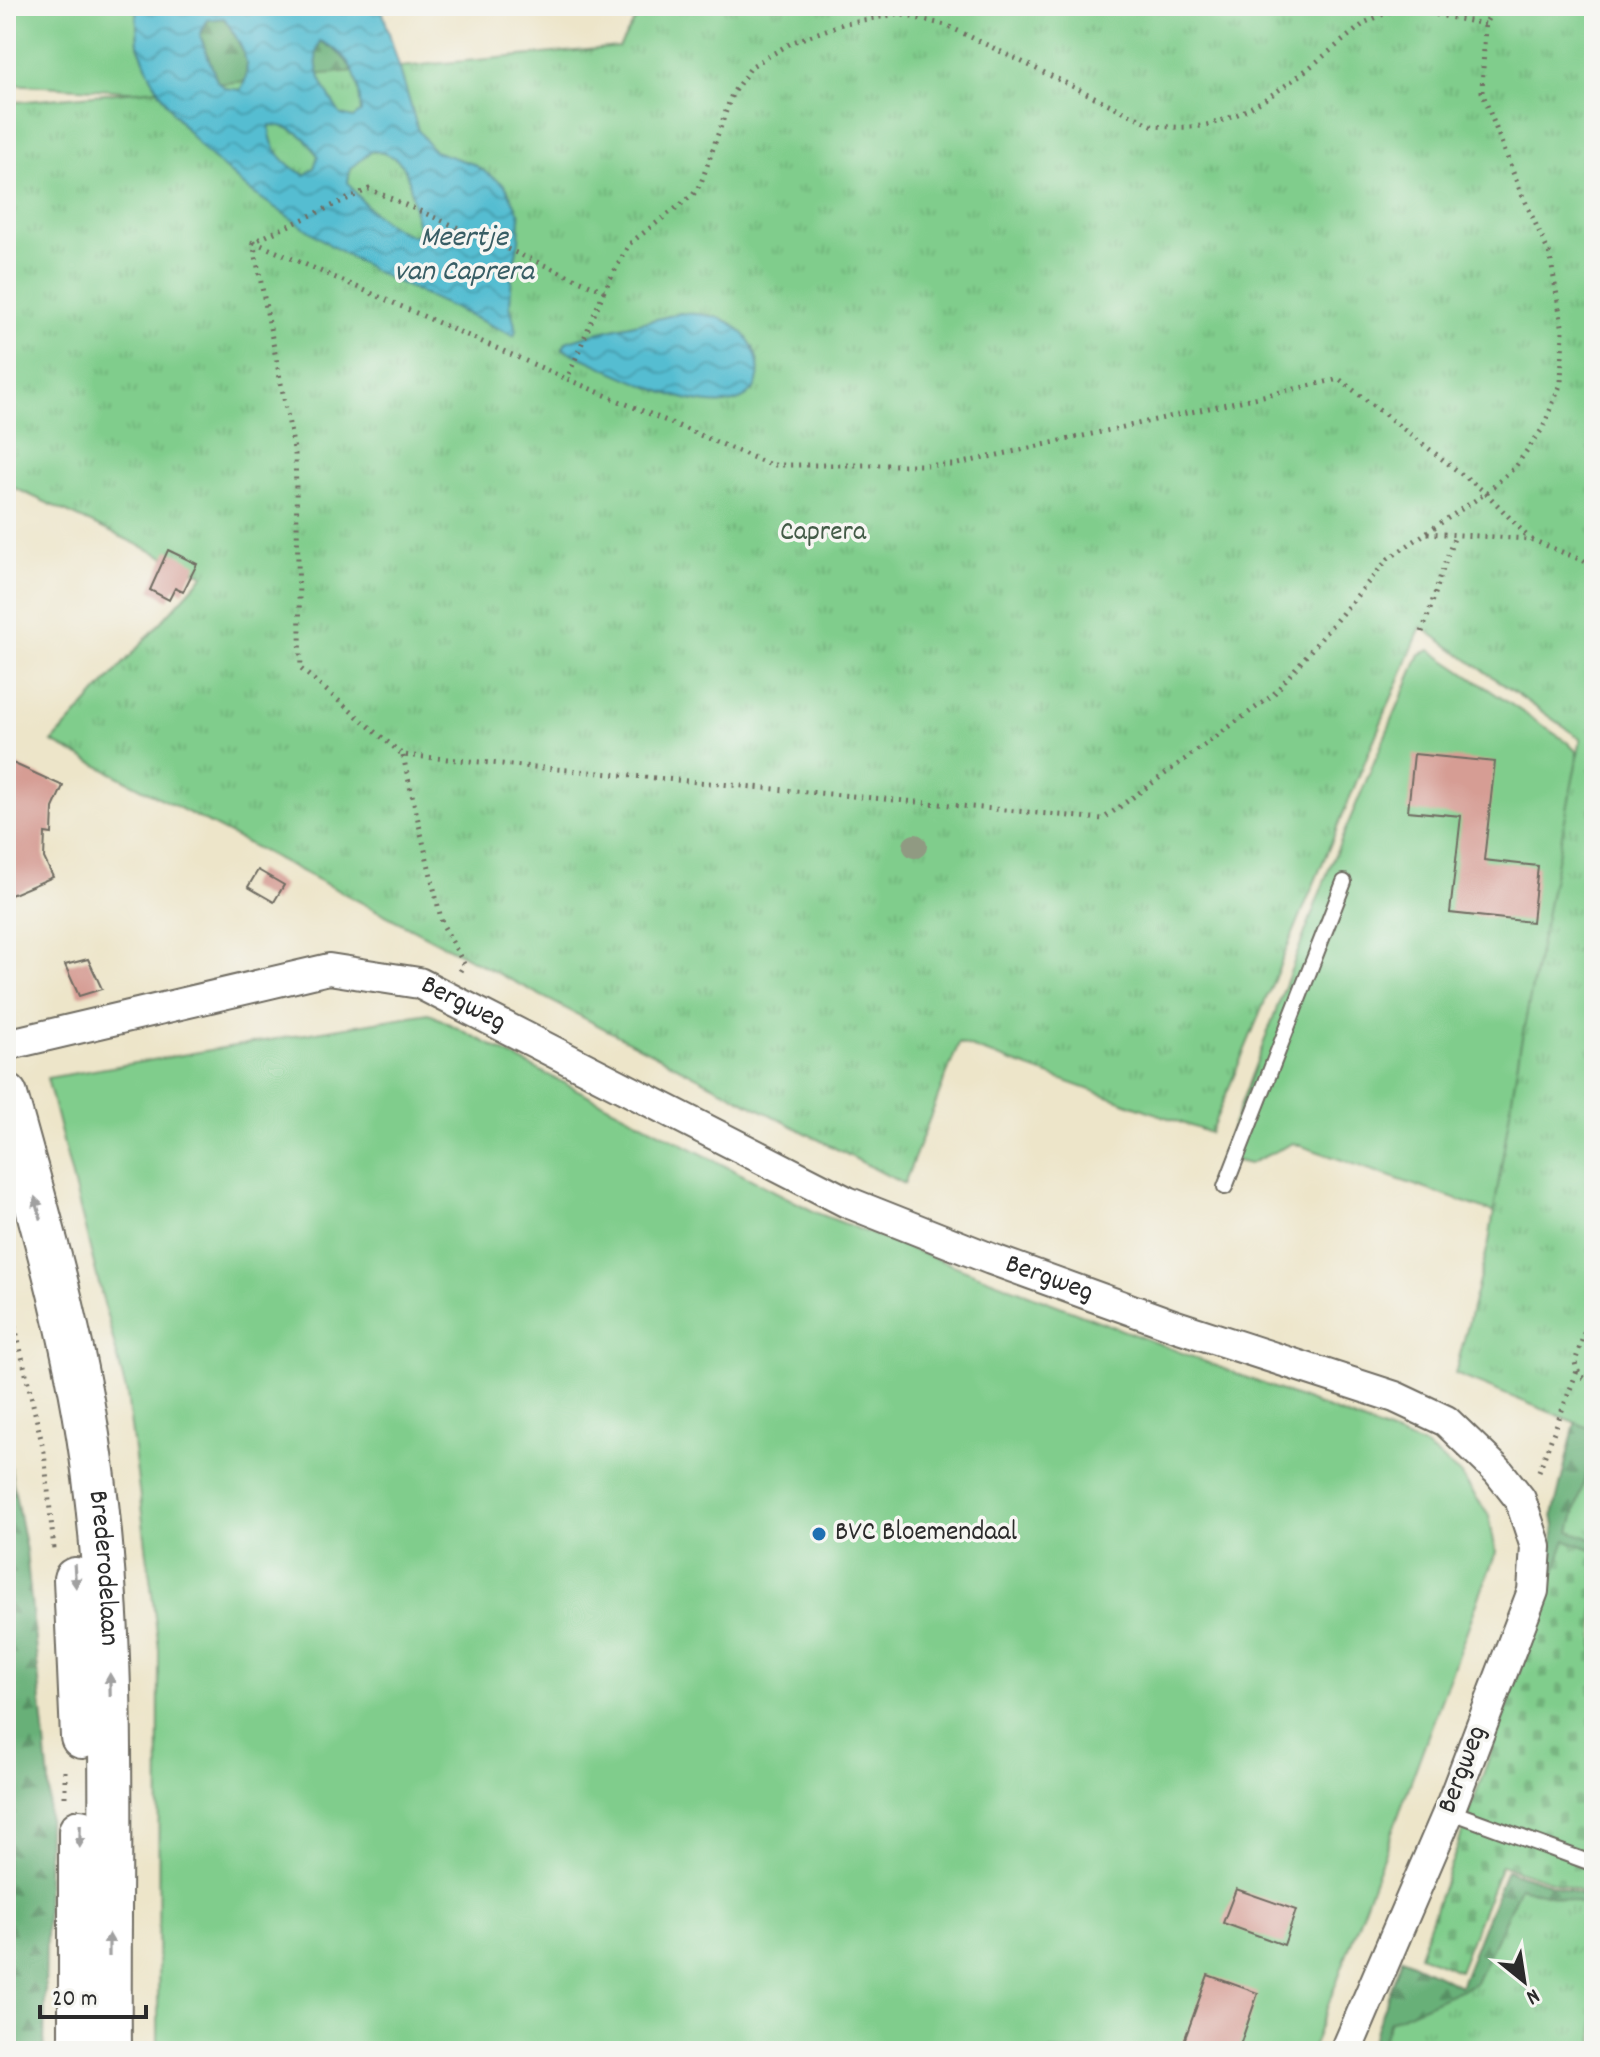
<svg xmlns="http://www.w3.org/2000/svg" width="1600" height="2057" font-family="Dekko,sans-serif">
  <defs>
    <pattern id="forest-firs" width="22" height="20" patternUnits="userSpaceOnUse" patternTransform="scale(2)"><rect width="22" height="20" fill="#68b078"/><path d="M5 1l3.5 6h-7zM16 11l3.5 6h-7z" fill="#568f63"/></pattern>
    <pattern id="cemetery-stones" width="16" height="16" patternUnits="userSpaceOnUse" patternTransform="scale(2)"><rect width="16" height="16" fill="#80cd8c"/><path d="M2 7V4a2 2 0 0 1 4 0v3zM10 15v-3a2 2 0 0 1 4 0v3z" fill="#6fb079"/></pattern>
    <pattern id="park-tufts" width="24" height="20" patternUnits="userSpaceOnUse" patternTransform="scale(2)"><rect width="24" height="20" fill="#80cd8c"/><path d="M3 7l-1-3M5 7V3M7 7l1-3M15 17l-1-3M17 17v-4M19 17l1-3" fill="none" stroke="#6fb079"/></pattern>
    <pattern id="water-waves" width="16" height="10" patternUnits="userSpaceOnUse" patternTransform="scale(2)"><rect width="16" height="10" fill="#54bdd1"/><path d="M0 5q4-4 8 0t8 0" fill="none" stroke="#469aaa"/></pattern>
  </defs>
  <rect width="100%" height="100%" fill="#f6f6f2"/>
  <filter id="ink" filterUnits="userSpaceOnUse"><feTurbulence type="fractalNoise" baseFrequency=".0125" numOctaves="2"/><feDisplacementMap in="SourceGraphic" scale="16" xChannelSelector="R" yChannelSelector="G"/><feConvolveMatrix kernelMatrix="1 2 1 2 8 2 1 2 1" color-interpolation-filters="sRGB"/></filter>
  <filter id="wash" filterUnits="userSpaceOnUse"><feTurbulence type="fractalNoise" baseFrequency=".006" numOctaves="4" result="noise"/><feDisplacementMap in="SourceGraphic" scale="32" xChannelSelector="R" yChannelSelector="G"/><feGaussianBlur stdDeviation="1.8" result="paint"/><feColorMatrix in="noise" values="0 0 0 0 0 0 0 0 0 0 0 0 0 0 0 0 0 1.4 0 .05"/><feComposite in="paint" operator="in"/></filter>
  <g filter="url(#wash)">
    <rect width="100%" height="100%" fill="#ede5c9"/>
    <path fill="#80cd8c" stroke="#567c5c" stroke-width="2" d="M6 6H136L138 45 161 93 9 84 6 112Z
      M1430 650 1567 742 1577 752 1572 895 1498 1214 1293 1143 1249 1164 1221 1157 1330 866 1420 654Z
      M428 1013 817 1213 1425 1446 1460 1474 1489 1516 1496 1552 1311 2051H158L159 1649 127 1395 47 1078Z"/>
    <path fill="url(#forest-firs)" stroke="#4a6e52" stroke-width="2" d="M224 18C238 39 257 66 240 90L225 88 217 81 200 34 208 19Z
      M320 41C344 53 352 65 360 90L318 76 315 52Z
      M1594 1407V1646L1575 1615 1547 1586 1555 1525 1553 1515 1578 1411Z
      M6 1445 26 1551 49 1781 44 2051H6Z
      M1506 1870 1594 1898V2051H1368L1402 1958 1460 1986Z"/>
    <path fill="url(#cemetery-stones)" stroke="#567c5c" stroke-width="2" d="M1566 1540 1594 1550V1895L1501 1865 1459 1971 1419 1955Z"/>
    <path fill="url(#park-tufts)" stroke="#567c5c" stroke-width="2" d="M644 6H1594V1430L1455 1374 1489 1242 1520 1048 1581 739 1421 627 1210 1133 959 1043 904 1184 52 742 204 575 6 484V103L619 47Z
      M1594 1446V1540L1570 1531Z
      M1520 1887 1594 1907V2051H1378L1390 2021 1476 1983Z"/>
    <path fill="url(#water-waves)" stroke="#40747e" stroke-width="2" fill-rule="evenodd" d="M136 6H381L418 130 434 151 473 164 505 185 520 215 519 241 512 272 510 305 516 330 514 336 380 274 330 245 249 190 205 152 173 113 151 77 138 45ZM224 18C238 39 257 67 240 90L225 88 217 81 200 35 207 20ZM320 41C353 56 359 78 361 112L353 118 341 115C327 93 308 68 320 41ZM270 125C294 126 306 136 318 156L314 168 305 175C286 166 268 148 270 125ZM372 151C409 155 408 177 414 207 415 216 418 225 419 233L412 236C383 224 365 208 348 182L350 169Z
      M680 313C699 314 718 314 734 325 763 346 773 398 727 403 680 408 607 368 563 349L566 342C603 329 642 324 680 313Z"/>
    <g id="blocks">
      <path fill="#d69d94" d="M168 550 197 564 183 592 175 588 169 600 150 590Z
        M1414 754 1495 762 1484 860 1538 866 1532 922 1450 913 1461 816 1408 811Z
        M6 760 63 786 53 808 52 834 45 833 44 858 53 877 6 897Z
        M258 870 284 885 274 902 248 887Z
        M88 959 102 989 79 996 65 965Z
        M1236 1889 1296 1910 1284 1945 1223 1923Z
        M1208 1975 1258 1993 1238 2051H1203L1183 2044Z"/>
    </g>
  </g>
  <g filter="url(#ink)">
    <use href="#blocks" fill-opacity="0" stroke="#6f6c62" stroke-width="2"/>
    <g fill="none" stroke-linecap="round" stroke-linejoin="round">
      <g stroke="#6f6c62" stroke-width="18">
        <path id="lane" d="M1225 1187 1344 882
          M1449 1811 1594 1864"/>
      </g>
      <g stroke="#6f6c62" stroke-width="34">
        <g id="street">
          <path id="s1" d="M6 1045 329 969 419 983 847 1202 991 1259 1176 1326 1395 1397 1446 1421 1498 1471 1520 1499 1536 1547 1533 1591 1449 1811 1346 2051"/>
        </g>
      </g>
      <g stroke="#6f6c62" stroke-width="46">
        <g id="secondary">
          <path id="s2" d="M6 1095C41 1221 78 1348 94 1478 118 1668 108 1860 110 2051"/>
          <path d="M75 1579 82 1737"/>
          <path d="M80 2051V1831"/>
        </g>
      </g>
      <path stroke="#6f6c62" stroke-width="5" stroke-dasharray="2 6" stroke-linecap="butt" d="M1485 24 1412 10 1388 12 1366 22C1322 56 1264 111 1210 124 1191 129 1173 127 1154 126L946 25 898 14 845 23 793 42 752 66 732 94 701 183 693 195 629 244 604 291 369 189 253 242 295 454 301 669 403 755 1103 819 1273 695 1388 559 1426 533 1530 539 1594 565
        M254 242 567 379
        M604 291 567 379 771 465H953L1339 379 1486 493 1529 538
        M1427 532 1486 493 1515 467 1543 428 1561 383 1563 331 1550 255 1519 188 1482 92 1485 24 1495 6
        M1422 632C1434 600 1442 568 1455 536
        M403 756 442 923 464 964 460 971
        M6 1287 44 1452 54 1549
        M1594 1302 1575 1362C1577 1373 1582 1379 1594 1382
        M1539 1471 1577 1371
        M65 1797V1771"/>
      <use href="#lane" stroke="#fff" stroke-width="14"/>
      <use href="#street" stroke="#fff" stroke-width="30"/>
      <use href="#secondary" stroke="#fff" stroke-width="42"/>
    </g>
    <circle fill="#909a82" cx="915" cy="846" r="12"/>
    <defs><path id="oneway-solid" d="M-6-.8H1V-3.2L6.5 0L1 3.2V.8H-6Z" transform="scale(2)"/></defs>
    <g fill="#a0a0a0">
      <use href="#oneway-solid" transform="translate(38 1208) rotate(-106)"/>
      <use href="#oneway-solid" transform="translate(75 1576) rotate(86)"/>
      <use href="#oneway-solid" transform="translate(110 1685) rotate(-91)"/>
      <use href="#oneway-solid" transform="translate(80 1836) rotate(91)"/>
      <use href="#oneway-solid" transform="translate(109 1945) rotate(-90)"/>
    </g>
  </g>
  <circle fill="#1f6fb2" stroke="#f6f6f2" stroke-width="3" cx="819" cy="1534" r="8"/>
  <g text-anchor="middle" dominant-baseline="central" stroke-width="7" stroke-linejoin="round" paint-order="stroke">
    <g font-size="28" fill="#445c48" stroke="#f6f6f2">
      <text x="823" y="534">Caprera</text>
    </g>
    <g font-size="28" fill="#2b2b2b" stroke="#f6f6f2">
      <text stroke="none"><textPath href="#s1" startOffset="472">Bergweg</textPath></text>
      <text stroke="none"><textPath href="#s1" startOffset="1120">Bergweg</textPath></text>
      <text stroke="none"><textPath href="#s2" startOffset="484">Brederodelaan</textPath></text>
      <text transform="translate(1464 1770) rotate(-69)">Bergweg</text>
    </g>
    <g font-size="28" fill="#2b2b2b" stroke="#f6f6f2" text-anchor="start">
      <text x="835" y="1534">BVC Bloemendaal</text>
    </g>
    <g font-size="30" font-style="italic" fill="#395e65" stroke="#f6f6f2">
      <text x="464" y="239">Meertje<tspan x="464" dy="34">van Caprera</tspan></text>
    </g>
  </g>
  <rect width="1600" height="2057" fill="none" stroke="#f6f6f2" stroke-width="32"/>
  <g transform="translate(1524 1981) rotate(150)" stroke="#f6f6f2" stroke-width="6" paint-order="stroke">
  <path d="M0-6L14 30L0 20L-14 30Z" fill="#2b2b2b"/>
  <text y="-12" font-size="22" font-weight="bold" text-anchor="middle" fill="#2b2b2b">N</text>
  </g>
  <path d="M40 2005v12h106v-12" fill="none" stroke="#2b2b2b" stroke-width="4"/>
  <text x="52" y="2005" font-size="24" fill="#2b2b2b" stroke="#f6f6f2" stroke-width="6" paint-order="stroke">20 m</text>
</svg>
